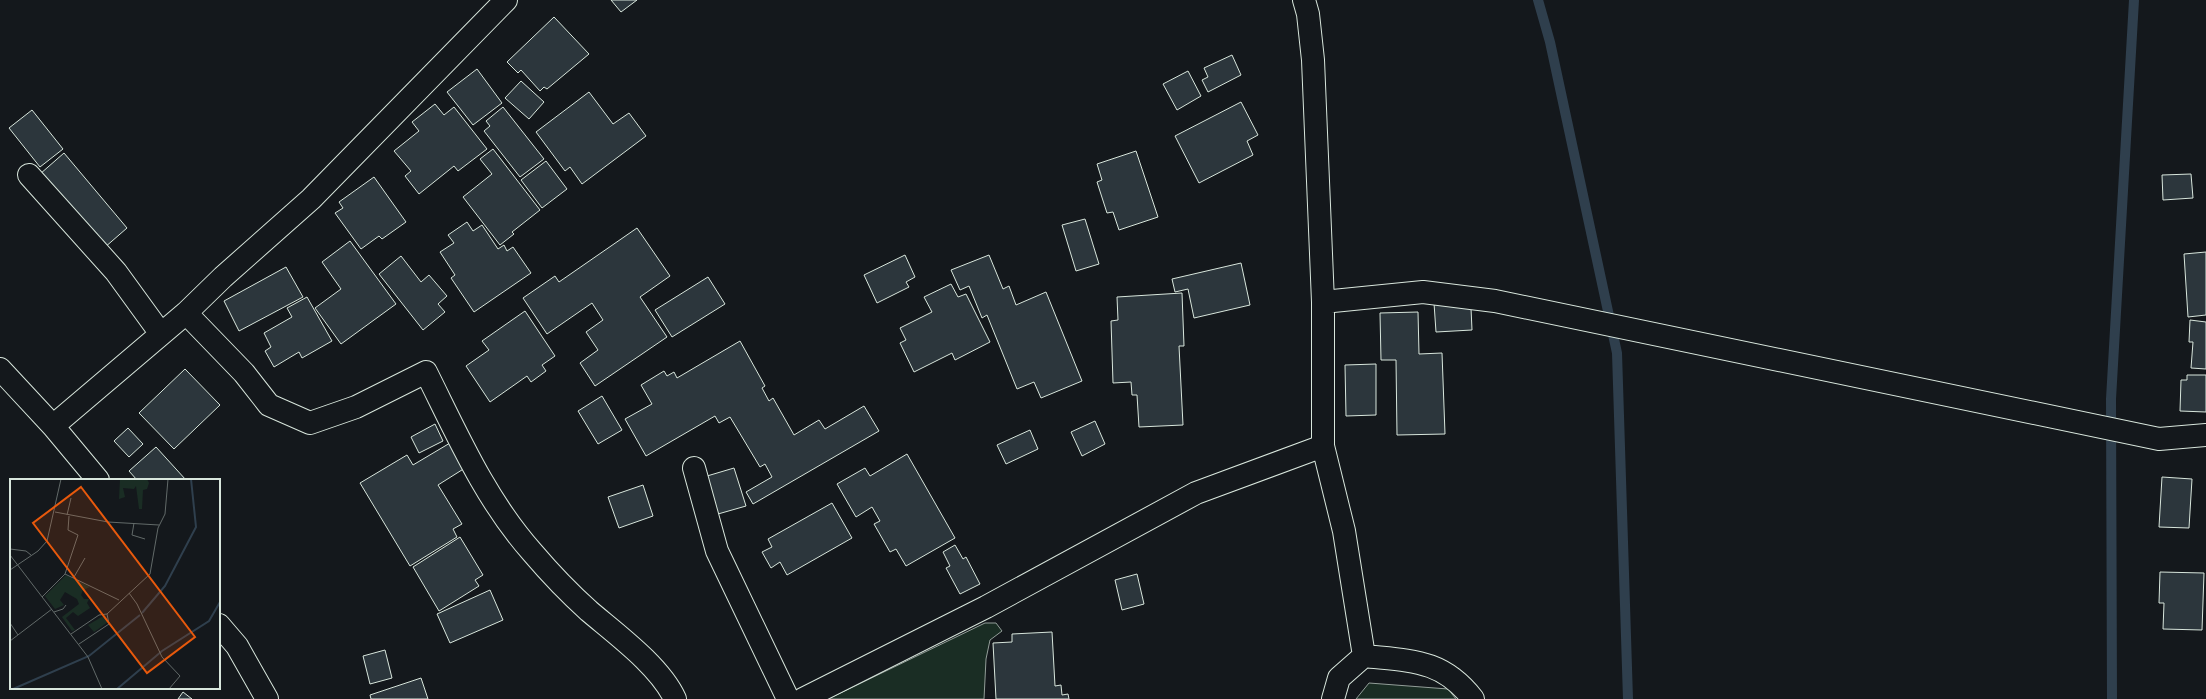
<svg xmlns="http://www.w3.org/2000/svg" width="2206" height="699" font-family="Montserrat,sans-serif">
  <rect width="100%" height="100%" fill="#14181c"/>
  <path fill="#1a2d24" stroke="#939e99" d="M985 623H996L1002 631 990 640 986 659 984 699H828Z
    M1369 683 1448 689 1456 699H1356Z"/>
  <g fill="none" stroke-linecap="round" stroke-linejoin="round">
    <path stroke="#2f3f4d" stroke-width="10" d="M1538 0 1550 42 1617 353 1628 699
      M2112 699 2111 399 2134 0"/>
  </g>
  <path fill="#2c363c" stroke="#d8e6dc" d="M611 0H637L621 12Z
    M554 17 589 54 547 89 544 87 540 91 521 70 518 73 507 62Z
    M1232 55 1241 75 1208 92 1202 80 1208 77 1204 68Z
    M477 69 502 103 473 125 447 92Z
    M1188 71 1201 96 1177 110 1163 84Z
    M521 81 544 102 529 119 505 98Z
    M589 92 613 124 629 113 646 136 582 184 570 167 565 171 536 132Z
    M1241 102 1258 135 1247 141 1253 155 1199 183 1175 136Z
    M435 104 444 115 454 107 487 149 458 171 454 166 419 194 405 176 411 171 394 151 419 131 412 122Z
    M503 107 544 159 520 177 484 131 490 126 486 121Z
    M32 110 63 149 40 167 9 128Z
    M493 149 540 210 512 232 514 234 500 245 463 197 492 174 480 159Z
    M1136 151 1158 217 1119 230 1113 212 1107 213 1097 182 1102 180 1097 164Z
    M64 153 127 228 104 248 40 174Z
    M546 161 567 189 542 208 521 180Z
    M2191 174 2193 198 2163 200 2162 175Z
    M374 177 406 222 382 239 379 236 361 249 335 213 343 208 339 202Z
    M1085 219 1099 264 1076 271 1062 225Z
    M467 222 473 231 482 225 498 249 504 245 507 251 513 247 531 273 474 312 451 278 455 275 440 252 454 243 448 235Z
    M637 228 670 276 640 297 667 337 595 386 580 363 598 350 586 332 603 320 592 303 547 334 523 298 555 276 559 282Z
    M350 241 396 304 341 344 315 308 341 289 322 262Z
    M2206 252V315L2188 317 2184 254Z
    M905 255 915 277 906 282 909 287 877 303 864 275Z
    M989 255 1003 289 1009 286 1016 305 1046 292 1082 381 1041 398 1034 382 1017 389 987 315 982 318 969 286 960 290 951 270Z
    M401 256 421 282 429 275 447 296 438 304 445 312 423 330 379 274Z
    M1241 263 1250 305 1194 318 1188 289 1175 292 1172 279Z
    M286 267 303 297 239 331 224 301Z
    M708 277 725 304 672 337 655 310Z
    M951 284 958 297 966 294 990 342 955 360 952 353 914 372 900 343 906 340 900 328 932 312 924 297Z
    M1182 293 1184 346H1179L1183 425 1139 427 1137 395H1132L1131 382 1113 383 1111 321 1118 320 1117 297Z
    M307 297 332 341 302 358 299 352 274 367 265 351 271 347 264 333 292 317 287 308Z
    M1434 303 1471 308 1472 330 1436 332Z
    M525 311 555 356 542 365 546 371 531 382 527 376 490 402 466 366 489 350 482 341Z
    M1418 312 1419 354 1442 353 1445 434 1397 435 1396 360H1381L1380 313Z
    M2190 320 2206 322V369L2191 368 2193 342H2189Z
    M740 341 765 386 762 388 769 401 773 398 794 435 819 420 825 429 864 406 879 431 753 504 746 492 772 477 765 464 760 467 730 417 719 423 715 416 646 456 625 419 652 404 641 385 664 371 667 376 674 372 677 378Z
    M1376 364V415L1346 416 1345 365Z
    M185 369 220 405 174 449 139 413Z
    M2187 375H2206V412L2180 411 2181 380H2187Z
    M602 396 622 430 598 444 578 411Z
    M1095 421 1105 444 1082 456 1071 432Z
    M435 424 443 441 419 453 411 437Z
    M128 428 143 444 129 457 114 441Z
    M1030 430 1038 449 1006 464 997 445Z
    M450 443 465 468 438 485 462 524 453 529 457 537 410 566 360 483 407 455 413 465Z
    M156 447 186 480H137L129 471Z
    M907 454 955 538 906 566 896 549 890 552 874 524 880 521 872 507 856 517 837 484 865 468 870 476Z
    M734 468 746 506 718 514 707 476Z
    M2162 477 2192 479 2189 528 2159 527Z
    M643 485 653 516 619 528 608 497Z
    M832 503 852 538 787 575 780 562 771 568 762 552 772 547 768 539Z
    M460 537 483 575 475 580 479 586 439 611 413 567Z
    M955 545 963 559 966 557 980 584 960 594 946 568 950 566 943 552Z
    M2160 572 2204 573 2202 630 2163 629 2164 603H2159Z
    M1137 574 1144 604 1122 610 1115 580Z
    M490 590 503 620 450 643 437 614Z
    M1052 632 1055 686 1061 685 1062 695 1068 694 1069 699H996L993 643 1012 642V634Z
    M385 650 392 678 370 684 363 656Z
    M421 678 428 699H371L370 695Z
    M183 692 192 699H178Z"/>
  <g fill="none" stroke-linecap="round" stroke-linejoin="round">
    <g stroke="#d8e6dc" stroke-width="24">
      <path id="minor" d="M1304 0 1308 14 1313 60 1323 302V446L1344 531 1364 656 1339 678 1333 699
        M29 175 116 272 161 334
        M1323 302 1423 292 1495 301 2159 439 2206 435
        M186 313 244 373 269 405 310 423 356 407 426 372C457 434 485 499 532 552 549 572 569 593 589 611 616 634 660 666 675 699
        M0 369 53 426 98 480
        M53 426 186 313 223 277 311 199 506 0
        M694 468 717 551 788 699
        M219 625 237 646 267 699
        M1364 656C1411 661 1442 659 1473 699
        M803 699 986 607 1196 493 1323 446"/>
    </g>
    <use href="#minor" stroke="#14181c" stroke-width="22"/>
  </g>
  <g transform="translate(10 479)">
    <rect width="210" height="210" fill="#14181c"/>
    <path d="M110 0H137L139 4 137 10 133 11 132 30H129L126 7 124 10 113 9 115 18 109 20ZM56 96 80 108 73 111 71 116 74 120H79L77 124 80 129 68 137 63 133 56 139 65 151 62 152 52 138 69 125 67 120 55 113 50 121 54 126 45 130 35 117ZM95 136 98 143 84 153 78 146Z" fill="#1a2d24"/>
    <path fill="none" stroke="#2f3f4d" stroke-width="2" d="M132 134 155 107 186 48 181 0M3 210 79 177 130 136M107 210 152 172 199 142 210 123"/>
    <path fill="none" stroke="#626a69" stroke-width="1" d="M45 33 98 43 149 46M57 36 61 19M124 44 122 56 135 60M0 70 16 72 21 76M0 76 78 178 92 210M0 91 28 72 37 62 51 0M55 95 68 56 58 51 59 37M64 98 75 79M119 114 127 125 152 178 170 197 159 210M32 118 55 95 109 121M44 133 53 130 56 126M0 144 8 156M61 155 89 136 97 135 140 95 148 49 155 35 158 0M0 162 42 130M69 165 99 145 97 135"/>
    <path fill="#e8590c" fill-opacity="0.15" stroke="#e8590c" stroke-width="2" d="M71 8 185 158 137 194 23 44Z"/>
    <rect width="210" height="210" fill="none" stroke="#d8e6dc" stroke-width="2"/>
  </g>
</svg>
